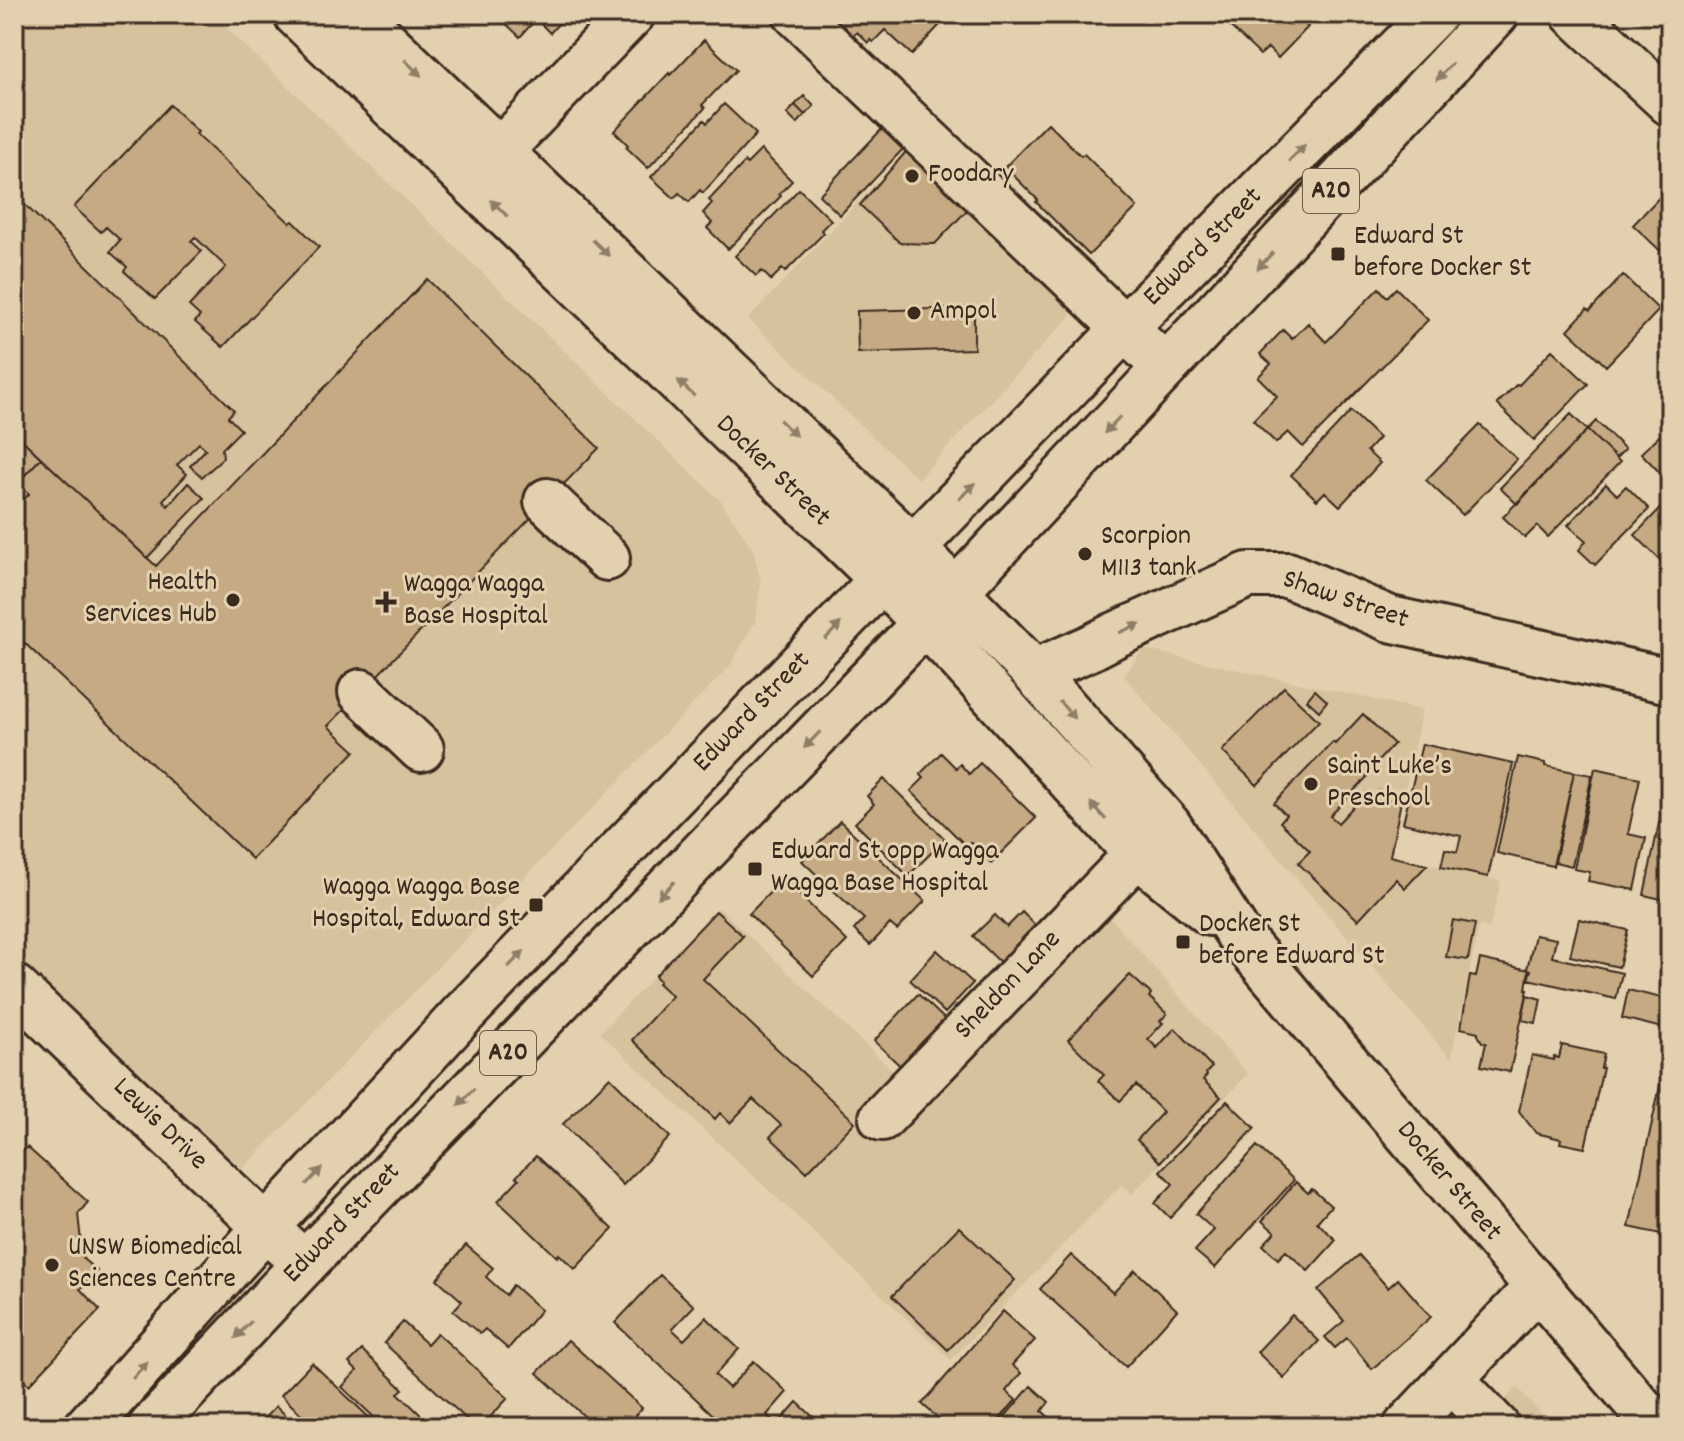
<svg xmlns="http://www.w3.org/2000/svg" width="1684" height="1441" font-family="Dekko,sans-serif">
  <rect width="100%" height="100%" fill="#e3d0ae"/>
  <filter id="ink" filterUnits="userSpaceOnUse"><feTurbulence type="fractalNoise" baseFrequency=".0125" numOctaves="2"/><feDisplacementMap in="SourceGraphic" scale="16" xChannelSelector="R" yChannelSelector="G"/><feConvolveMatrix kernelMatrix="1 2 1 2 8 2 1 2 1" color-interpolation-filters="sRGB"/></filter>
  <g filter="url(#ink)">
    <path fill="#d7c29e" d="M14 14H212L721 501 753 549 761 583 755 622 730 666 227 1185 14 981Z
      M910 147 1079 307 918 479 748 319Z
      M1143 649 1422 710 1391 856 1501 881 1490 928 1479 926 1451 1059 1124 676Z
      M719 908 899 1076 855 1123 880 1145 1105 912 1248 1074 1132 1194 1122 1184 951 1360 600 1033Z
      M1517 1387 1553 1427H1479Z"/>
    <path fill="#c6aa84" stroke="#3b2a1e" stroke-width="2" d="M496 14H567L550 33 536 19 520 37Z
      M830 14H948L949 15 912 55 885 30 873 42 870 40 868 43 857 32 852 37Z
      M1217 14H1300L1297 17 1308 27 1278 58 1268 48 1260 55Z
      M704 40 736 70 702 105 705 108 648 168 626 147 628 145 614 131 669 73 670 75Z
      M804 96 814 106 805 115 795 105Z
      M724 104 756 134 703 193 700 190 689 202 679 193 674 198 651 177 704 120 707 123Z
      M170 105 198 132 196 134 290 223 293 221 319 247 223 347 195 322 200 316 189 306 226 267 195 237 191 241 202 251 155 299 124 271 127 267 110 252 120 240 117 237 106 227 101 232 74 207Z
      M795 105 805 115 797 124 787 114Z
      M1048 123 1081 156 1084 154 1137 207 1089 255 1036 202 1038 200 1005 167Z
      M882 129 903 149 840 215 819 195Z
      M910 147 969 208 935 244 900 243 860 205Z
      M761 150 792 181 779 194 781 196 728 249 707 228 712 223 703 213 712 203 709 200 745 162 747 164Z
      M1670 186V260L1633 225Z
      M799 189 831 220 821 230 824 233 785 272 782 269 771 280 762 271 756 276 735 256Z
      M14 194 234 410 228 417 241 430 222 449 223 457 218 463 202 477 190 466 206 449 199 443 177 465 187 474 163 500 168 506 188 483 204 498 147 558 14 432Z
      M1623 275 1659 310 1606 366 1568 330 1587 309 1590 311Z
      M427 279 599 448 328 726 355 751 252 859 14 633V510L29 494 18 482 41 458 156 566Z
      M1379 288 1387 297 1396 288 1428 320 1303 447 1288 432 1276 443 1253 420 1277 396 1258 377 1271 364 1260 354 1283 330 1292 339 1308 323 1326 342Z
      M974 308V349L858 353 857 311Z
      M1552 350 1588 384 1534 440 1497 404 1517 384 1519 385Z
      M1351 411 1379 438 1367 451 1380 463 1340 506 1325 492 1317 500 1291 475Z
      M1571 414 1587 430 1517 504 1500 488Z
      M1596 421 1625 449 1616 458 1587 430Z
      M1480 425 1517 459 1463 515 1426 480Z
      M1670 426V477L1667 480 1641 453Z
      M1587 430 1620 462 1548 537 1537 526 1525 538 1503 517Z
      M14 432 41 458 14 487Z
      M1606 484 1617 495 1626 486 1649 509 1595 565 1579 550 1586 541 1568 525Z
      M1670 498V568L1669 569 1635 535Z
      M1284 687 1319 721 1257 785 1222 751Z
      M1315 690 1327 701 1319 711 1307 700Z
      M1363 714 1394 744 1366 774 1368 776 1330 816 1338 823 1367 792 1373 798 1379 791 1388 799 1401 801 1390 856 1427 865 1405 888 1396 879 1358 920 1298 863 1310 851 1280 822 1286 815 1274 803 1333 742 1335 744Z
      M1422 744 1513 764 1488 877 1441 867 1445 849 1457 852 1461 836 1403 823Z
      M941 753 956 768 960 764 969 774 980 763 1036 818 991 863 970 842 966 846 911 791 924 778 920 774Z
      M1518 757 1545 763V766L1574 772 1553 866 1497 853Z
      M1595 768 1640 778 1628 834 1646 838 1635 890 1588 881 1590 872 1574 869Z
      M1574 772 1592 775 1572 866 1555 862Z
      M884 779 945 839 908 876 855 823 874 804 867 796Z
      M1665 794 1670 796V901L1644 895Z
      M840 821 925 901 897 930 890 924 870 945 854 930 864 919 802 861Z
      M783 879 847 941 813 976 749 914Z
      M716 911 743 936 703 979 855 1122 807 1172 770 1137 781 1125 753 1099 730 1123 720 1113 715 1119 632 1040 672 996 658 983 660 981 655 976Z
      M1022 912 1041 931 1006 968 973 936 995 915 1007 927Z
      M1579 919 1628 930 1619 967 1570 956Z
      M1453 920 1475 924 1468 960 1446 957Z
      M1535 935 1556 939 1552 957 1622 973 1616 999 1528 979 1531 970 1527 969Z
      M937 950 973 983 945 1013 910 980Z
      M1480 959 1529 970 1526 989H1528L1510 1072 1481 1066 1486 1043 1482 1042 1478 1035V1032L1461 1028 1470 976 1476 977Z
      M1665 972 1670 974V995L1660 993Z
      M1130 975 1151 994 1149 997 1167 1014 1160 1021 1163 1023 1148 1039 1157 1048 1175 1028 1212 1067 1206 1073 1207 1075 1203 1080 1221 1097 1160 1162 1137 1140 1163 1112 1136 1085 1120 1101 1098 1081 1104 1075 1068 1040Z
      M1628 990 1670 1000V1030L1622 1018Z
      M918 994 954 1028 910 1075 874 1041Z
      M1527 995 1541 999 1536 1023 1522 1020Z
      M1562 1045 1604 1054 1601 1068H1603L1585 1148 1560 1143 1561 1139 1536 1133 1519 1111 1532 1055 1554 1060V1057L1559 1058Z
      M1669 1045 1670 1046V1236L1629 1227Z
      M610 1077 670 1137 623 1185 563 1124Z
      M1227 1101 1255 1128 1170 1218 1155 1203 1173 1184 1160 1171Z
      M1257 1146 1294 1180 1215 1268 1195 1251 1214 1230 1196 1214Z
      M27 1147 88 1202 78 1214 83 1259 97 1271 80 1289 100 1310 29 1385 14 1371V1160Z
      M536 1156 613 1229 575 1269 559 1254 557 1257 498 1201 519 1179 516 1177Z
      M1296 1182 1308 1193 1312 1189 1331 1206 1317 1222 1336 1240 1308 1271 1286 1251 1278 1259 1263 1245 1275 1232 1262 1221Z
      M959 1227 1015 1280 948 1350 892 1296Z
      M466 1245 493 1268 486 1277 506 1295 513 1285 541 1310 508 1349 485 1329 480 1334 453 1311 462 1301 437 1279Z
      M1071 1255 1113 1293 1135 1270 1177 1310 1126 1367 1040 1289Z
      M1359 1255 1388 1288 1398 1279 1431 1317 1372 1369 1347 1338 1335 1348 1325 1337 1344 1321 1318 1290Z
      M660 1275 694 1306 672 1329 684 1340 706 1317 739 1349 715 1375 729 1388 754 1361 787 1392 767 1415 777 1425 797 1402 824 1427H726L615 1323Z
      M1003 1311 1035 1340 1012 1365 1021 1373 1006 1391 1016 1400 993 1427H948L922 1404Z
      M1292 1315 1319 1341 1284 1378 1257 1352Z
      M403 1322 427 1344 437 1333 508 1398 481 1427H475L384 1343Z
      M568 1340 642 1408 625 1427H596L537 1373Z
      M362 1350 403 1389 398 1393 424 1418 415 1427H392L381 1417 378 1421 342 1387 357 1371 349 1363Z
      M312 1363 379 1427H314L281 1395Z
      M1031 1386 1049 1402 1042 1411 1059 1426 996 1427Z
      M276 1406 298 1427H256Z"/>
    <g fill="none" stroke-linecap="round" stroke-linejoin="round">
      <g stroke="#3b2a1e" stroke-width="50">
        <path id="minor" d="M796 14 1165 367
          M1574 14 1670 103
          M500 151 632 14
          M547 501 607 558
          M1034 672 1090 648 1115 635 1248 575H1288L1390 619 1670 681
          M361 692 421 749
          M14 987 304 1264
          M882 1118 1137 854
          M1451 1379 1497 1427
          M1406 1427 1537 1287"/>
      </g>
      <g stroke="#3b2a1e" stroke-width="50">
        <path id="major" d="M296 14 660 363 882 579 961 660 1137 854 1210 913
          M357 14 913 548 1034 672 1169 826 1240 937 1657 1427"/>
      </g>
      <g stroke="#3b2a1e" stroke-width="50">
        <path id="highway" d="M87 1427 266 1227 462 1015 1124 329 1434 14
          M151 1427 304 1264 956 591 1496 14"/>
      </g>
      <use href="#minor" stroke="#e3d0ae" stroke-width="44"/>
      <use href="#major" stroke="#e3d0ae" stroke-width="44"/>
      <use href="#highway" stroke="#e3d0ae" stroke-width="44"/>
    </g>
    <defs><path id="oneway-solid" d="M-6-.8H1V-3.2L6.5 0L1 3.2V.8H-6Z" transform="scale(2)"/></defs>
    <g fill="#8f7d66">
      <use href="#oneway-solid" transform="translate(413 68) rotate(44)"/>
      <use href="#oneway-solid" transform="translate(1444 72) rotate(133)"/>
      <use href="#oneway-solid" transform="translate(1297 153) rotate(-45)"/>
      <use href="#oneway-solid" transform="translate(499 208) rotate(-136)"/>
      <use href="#oneway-solid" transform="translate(601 248) rotate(44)"/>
      <use href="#oneway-solid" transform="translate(1265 261) rotate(133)"/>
      <use href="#oneway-solid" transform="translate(686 388) rotate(-136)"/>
      <use href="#oneway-solid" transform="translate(1112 425) rotate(133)"/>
      <use href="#oneway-solid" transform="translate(788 428) rotate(44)"/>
      <use href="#oneway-solid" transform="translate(967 491) rotate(-46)"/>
      <use href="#oneway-solid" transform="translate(1130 628) rotate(-24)"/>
      <use href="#oneway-solid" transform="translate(833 631) rotate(-47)"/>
      <use href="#oneway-solid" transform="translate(1067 710) rotate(49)"/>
      <use href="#oneway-solid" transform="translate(812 740) rotate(134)"/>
      <use href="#oneway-solid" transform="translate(1098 811) rotate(-132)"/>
      <use href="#oneway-solid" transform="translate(666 890) rotate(134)"/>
      <use href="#oneway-solid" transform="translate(516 959) rotate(-46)"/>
      <use href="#oneway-solid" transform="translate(466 1097) rotate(134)"/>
      <use href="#oneway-solid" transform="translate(314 1176) rotate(-47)"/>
      <use href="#oneway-solid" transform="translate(243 1330) rotate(133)"/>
      <use href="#oneway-solid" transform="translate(140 1370) rotate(-49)"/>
    </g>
  </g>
  <g fill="#3b2a1e" stroke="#e3d0ae" stroke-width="3">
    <circle cx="912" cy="176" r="8"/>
    <rect x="1330" y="246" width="16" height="16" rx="4"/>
    <circle cx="914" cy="313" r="8"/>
    <circle cx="1085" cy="554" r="8"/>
    <circle cx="233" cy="600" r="8"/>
    <path d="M382 590h8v8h8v8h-8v8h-8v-8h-8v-8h8z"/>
    <circle cx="1311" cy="784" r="8"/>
    <rect x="747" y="861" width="16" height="16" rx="4"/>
    <rect x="528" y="897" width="16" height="16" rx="4"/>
    <rect x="1175" y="934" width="16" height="16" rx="4"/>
    <circle cx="52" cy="1265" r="8"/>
  </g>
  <g text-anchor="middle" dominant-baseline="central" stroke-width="6" stroke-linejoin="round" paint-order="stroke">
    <g fill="#e3d0ae" stroke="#6d5c49" stroke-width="2">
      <rect x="1303" y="169" width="56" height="44" rx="6"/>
      <rect x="480" y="1031" width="56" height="44" rx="6"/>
    </g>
    <g font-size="26" font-weight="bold" fill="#3b2a1e">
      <text x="1331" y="191">A20</text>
      <text x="508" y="1053">A20</text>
    </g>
    <g font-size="28" fill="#3b2a1e" stroke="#e3d0ae" text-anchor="start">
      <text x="928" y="176">Foodary</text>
      <text x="1354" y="238">Edward St<tspan x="1354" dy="32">before Docker St</tspan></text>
      <text x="930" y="313">Ampol</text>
      <text x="1101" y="538">Scorpion<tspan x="1101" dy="32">M113 tank</tspan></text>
      <text x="217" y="584" text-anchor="end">Health<tspan x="217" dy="32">Services Hub</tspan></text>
      <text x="404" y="586">Wagga Wagga<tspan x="404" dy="32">Base Hospital</tspan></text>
      <text x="1327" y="768">Saint Luke’s<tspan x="1327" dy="32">Preschool</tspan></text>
      <text x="771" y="853">Edward St opp Wagga<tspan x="771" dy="32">Wagga Base Hospital</tspan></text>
      <text x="520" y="889" text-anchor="end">Wagga Wagga Base<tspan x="520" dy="32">Hospital, Edward St</tspan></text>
      <text x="1199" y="926">Docker St<tspan x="1199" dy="32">before Edward St</tspan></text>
      <text x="68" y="1249">UNSW Biomedical<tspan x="68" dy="32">Sciences Centre</tspan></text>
    </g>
    <g font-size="28" fill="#3b2a1e" stroke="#e3d0ae">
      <text transform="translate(1204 248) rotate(-45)">Edward Street</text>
      <text transform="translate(772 472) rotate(44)">Docker Street</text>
      <text transform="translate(1345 601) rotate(19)">Shaw Street</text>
      <text transform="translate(753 713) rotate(-46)">Edward Street</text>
      <text transform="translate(1009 986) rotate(-46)">Sheldon Lane</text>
      <text transform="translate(159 1125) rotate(44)">Lewis Drive</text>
      <text transform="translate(1448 1182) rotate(50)">Docker Street</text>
      <text transform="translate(343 1224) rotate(-46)">Edward Street</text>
    </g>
  </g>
  <rect width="1684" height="1441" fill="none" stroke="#e3d0ae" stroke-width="48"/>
  <rect x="24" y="24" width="1636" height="1393" fill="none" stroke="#3b2a1e" stroke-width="3" filter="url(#ink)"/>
</svg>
